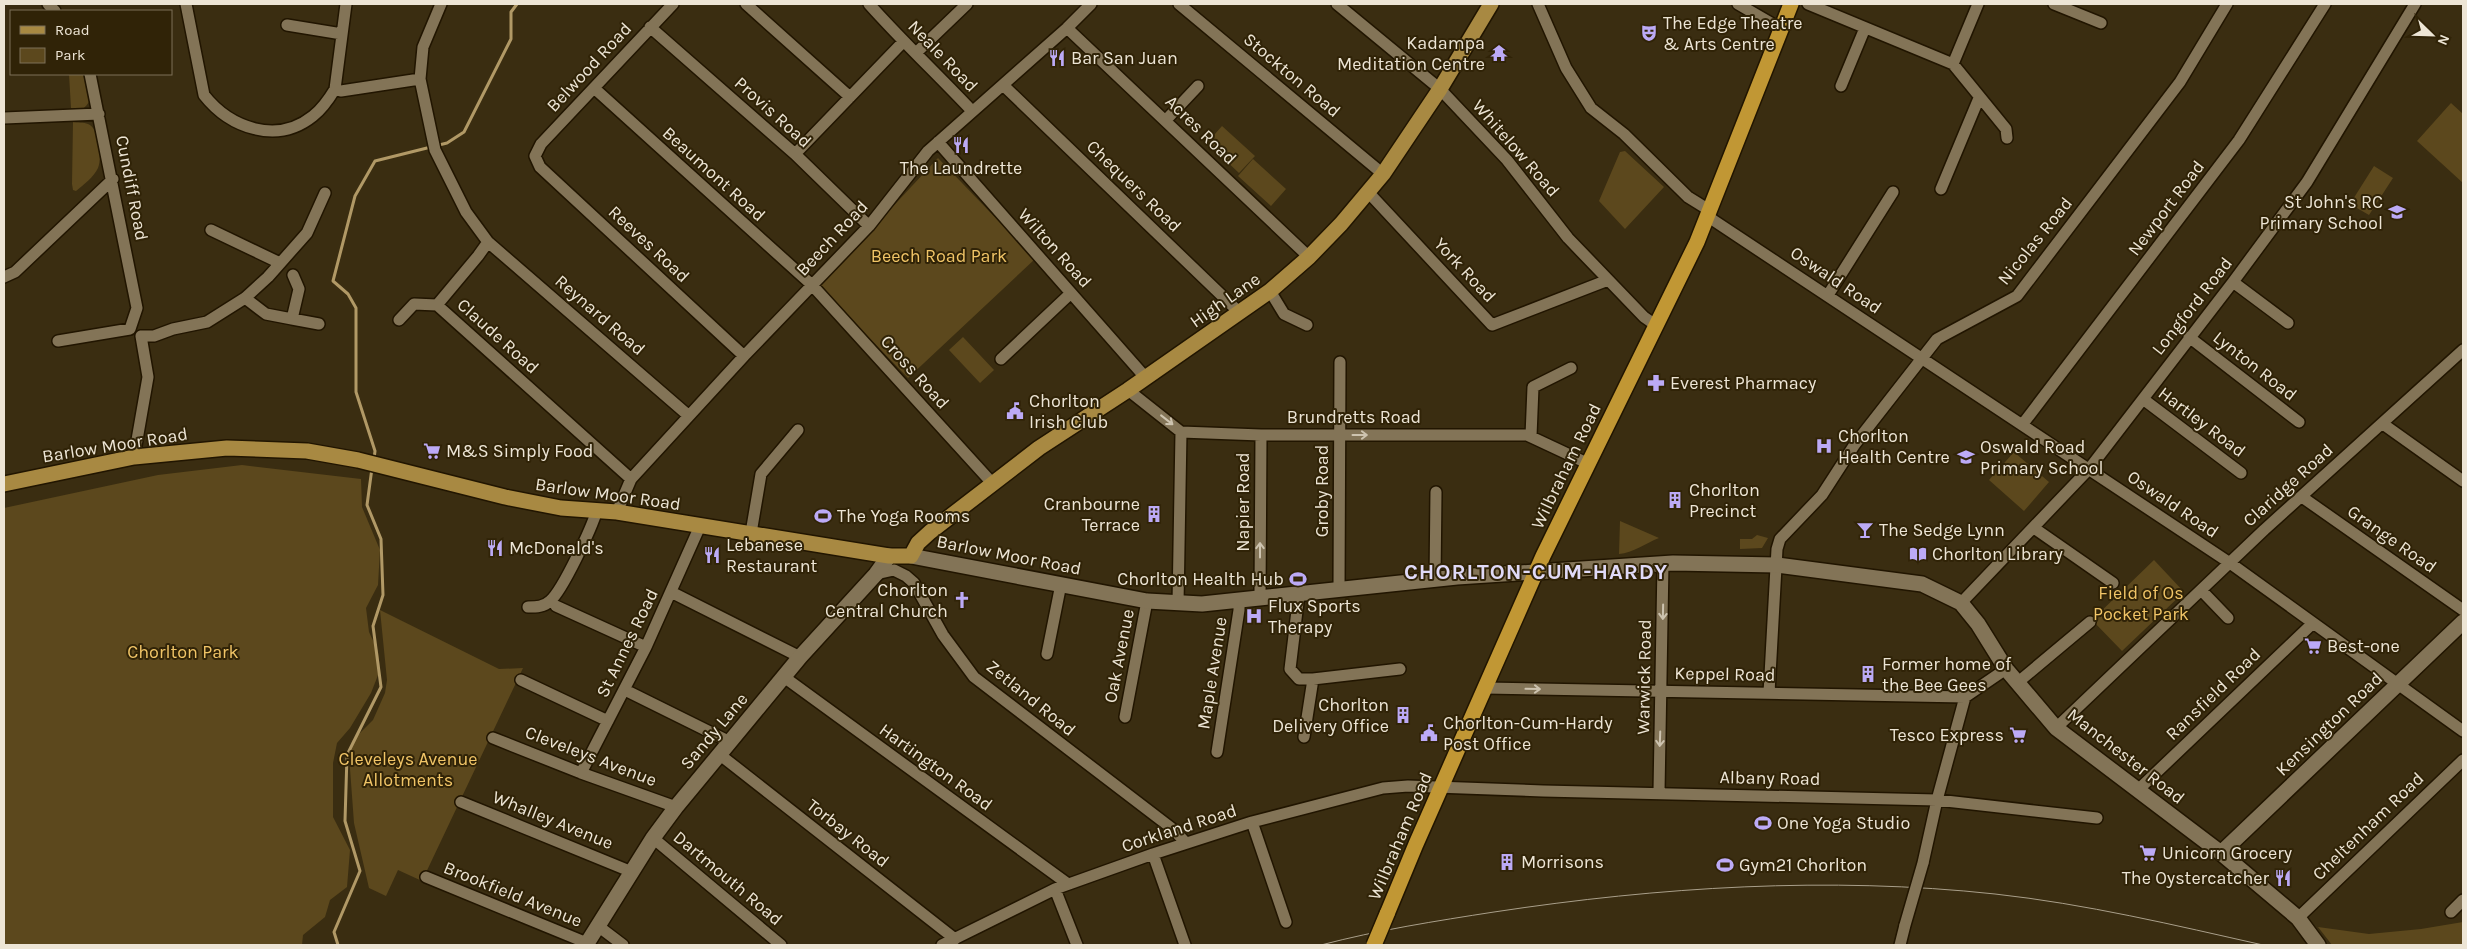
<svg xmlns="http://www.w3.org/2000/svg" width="2467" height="949" font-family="Karla,sans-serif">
  <rect width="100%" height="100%" fill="#3a2d11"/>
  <path fill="#5c481d" d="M69 74H84L89 102C84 109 79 114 71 108Z
    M2451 103 2463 114V183L2417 141Z
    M73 122C77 123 84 122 88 124 100 129 102 158 98 168 94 177 83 185 76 191L73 190 72 184Z
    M1222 126 1255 156 1239 173 1207 143Z
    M1625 151 1664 187 1625 229 1599 201 1620 152Z
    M938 158 1035 259 908 378 819 286Z
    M1253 159 1286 189 1271 206 1238 176Z
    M2374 166 2393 178 2369 215 2350 204Z
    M963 337 994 370 980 383 949 350Z
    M2014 452 2049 482 2024 511 1989 480Z
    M242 465 361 479 362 507 380 550 378 585 366 608 369 632 378 651 380 670 371 693 350 728 337 743 333 763V817L350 850 347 887 330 900 325 917 303 935 302 945H4V508L158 475Z
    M1620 521 1659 538C1646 543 1633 553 1619 554Z
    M1757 535 1768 538 1762 548 1740 549V539H1752Z
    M2154 560 2184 592 2122 651 2092 620Z
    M380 610 499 669 523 668 422 881 398 870 386 896 369 888 354 823 349 755 352 741 373 720 385 693 387 680Z
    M2463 922V945H2332L2318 927 2369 934 2421 929Z"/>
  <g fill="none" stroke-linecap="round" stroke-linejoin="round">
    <path stroke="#b19966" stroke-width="3" d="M374 459 375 451 356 392V308L348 294 333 281 355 196 375 161 447 143 464 132 511 39V12L517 4
      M338 945 334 932 360 871 345 821 347 755 381 687 373 626 383 595 381 539 367 505 372 468"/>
    <g stroke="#211500" stroke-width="14">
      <path id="street" d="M48 4 55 11
        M186 4 204 95C230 128 277 145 313 116 322 109 329 99 335 89L341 91 420 79
        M441 4 423 47 420 79 435 150 466 212 488 242 478 256 437 305 631 479
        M673 4 541 144 535 156 540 167 744 356
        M746 4 850 97
        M869 4C902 41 938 75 972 111
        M1179 4 1383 174
        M1337 4 1440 89 1507 160 1568 238 1644 317 1657 326
        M1538 4 1566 68 1591 108 1624 134 1688 197 1709 210
        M1738 4 1781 29
        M1808 4 1953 64 2006 129 2007 138
        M2054 4 2101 23
        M287 25 342 34
        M650 27 795 154 869 226
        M1067 28 1309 257
        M917 52 967 4
        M1953 64 1978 4
        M1003 85 1240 313
        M1841 86 1865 28
        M594 88 812 285 993 484
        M335 89 346 4
        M4 118 99 114
        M1166 120 1198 86
        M938 142 1145 377
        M795 154 903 42
        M1941 189 1979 98
        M1368 192 1492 325 1608 280
        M1707 216 2230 563 2463 731
        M211 230 280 263
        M488 242 689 416
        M4 277 15 272 113 179
        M2233 282 2288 323
        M1270 291 1284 314 1307 325
        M1828 295 1893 192
        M245 298 266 314 292 319 299 289 293 275
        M292 319 319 324
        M399 320 414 304 437 305
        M2189 337 2299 422
        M58 341 130 329 137 308 90 74
        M1001 359 1071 293
        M1128 390 1181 432 1261 435H1527L1589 464
        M2143 399 2241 473
        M2383 424 2463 481
        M2022 425 2239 140 2325 4
        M1531 436 1533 387 1571 368
        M134 457 148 377 141 336H154L173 329 207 322 245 298 268 277 307 233 325 193
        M2302 497 2463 610
        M617 512 631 479 744 356 869 226 928 151 1067 28 1091 4
        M2034 528 2113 583
        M751 533 761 474 798 430
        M876 574 894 570 906 576 914 583 943 635 974 677 1174 830 1185 842
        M1435 580 1436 492
        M1339 590 1340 362
        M2202 591 2228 618
        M671 592 800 657
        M1299 594 1290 669 1299 679H1313L1400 669
        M1260 598 1261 435
        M1961 603 2089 469 2233 282 2307 182 2415 4
        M1178 604 1181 432
        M556 606 646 647
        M528 607C536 607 544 607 550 601 563 590 592 527 597 510
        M1047 654 1061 584
        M784 677 1068 884
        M521 680 608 721
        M2017 683 2090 622
        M1485 688 1965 697
        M625 690 730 742
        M1769 693 1777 549 1780 539 1822 495 1855 444 1937 339 2017 296 2180 82 2227 4
        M1125 717 1147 601
        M2056 728 2264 530 2463 350
        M1304 737 1313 679
        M493 738 581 773 676 807
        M1217 752 1239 610V600
        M719 754 955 939
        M581 773 646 647 700 526
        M2139 789 2312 624
        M1659 792 1663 563
        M461 802 632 872
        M1252 822 1286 922
        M653 838 781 945
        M1153 854 1185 945
        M1923 863 1937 800 1965 697 2006 669
        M426 877 587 943
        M1055 889 1077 945
        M2451 912 2463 900
        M2298 918 2463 760
        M598 926 623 945
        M942 945 1055 889 1153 854 1252 822 1383 788 1408 786 1543 791 1937 800 2097 818
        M1900 945 1905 925"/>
    </g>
    <g stroke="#211500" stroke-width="18">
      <path id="secondary" d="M911 556 1147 601 1202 604 1457 577 1673 563 1777 565 1922 584 1961 603 1978 624 2006 669 2056 728 2221 853 2298 918 2318 945
        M2221 853 2463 622
        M586 945 653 838 676 807 800 657 876 574 889 556"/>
    </g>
    <g stroke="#211500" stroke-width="18">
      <path id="primary" d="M4 484 134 457 227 448 307 451 358 460 505 497 561 508 617 512 889 556H911L918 543 930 532 1039 448 1128 390 1270 291 1309 257 1341 224 1383 174 1440 89 1491 4"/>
    </g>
    <g stroke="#211500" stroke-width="18">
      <path id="highway" d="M1387 914 1416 844 1543 556 1697 242 1791 4"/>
    </g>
    <use href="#street" stroke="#837457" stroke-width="11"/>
    <use href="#secondary" stroke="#837457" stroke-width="15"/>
    <use href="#primary" stroke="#a88942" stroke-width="15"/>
    <use href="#highway" stroke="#c19734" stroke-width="15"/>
    <path stroke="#a99f8a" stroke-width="1" d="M1321 945C1378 930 1436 921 1494 912 1659 887 1829 876 1995 894 2086 904 2174 925 2263 945"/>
    <g stroke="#211500" stroke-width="14" stroke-linecap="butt">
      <path id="street-bridge" d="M1905 925 1923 863"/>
    </g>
    <g stroke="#211500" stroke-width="18" stroke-linecap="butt">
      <path id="highway-bridge" d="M1374 945 1387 914"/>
    </g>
    <use href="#street-bridge" stroke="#837457" stroke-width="11"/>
    <use href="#highway-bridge" stroke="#c19734" stroke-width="15"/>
  </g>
  <defs><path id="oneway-shaft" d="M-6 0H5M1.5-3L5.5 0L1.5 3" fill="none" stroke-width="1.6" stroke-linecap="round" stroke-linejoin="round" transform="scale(1.25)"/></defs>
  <g stroke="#cdc3af">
    <use href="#oneway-shaft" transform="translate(1167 420) rotate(38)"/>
    <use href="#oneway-shaft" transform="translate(1360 435)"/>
    <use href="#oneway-shaft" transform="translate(1260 550) rotate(-90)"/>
    <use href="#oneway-shaft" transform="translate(1663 612) rotate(91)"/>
    <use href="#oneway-shaft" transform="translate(1533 689) rotate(1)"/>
    <use href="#oneway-shaft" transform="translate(1660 739) rotate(92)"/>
  </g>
  <defs>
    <g id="theatre-bare" transform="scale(1.35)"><path d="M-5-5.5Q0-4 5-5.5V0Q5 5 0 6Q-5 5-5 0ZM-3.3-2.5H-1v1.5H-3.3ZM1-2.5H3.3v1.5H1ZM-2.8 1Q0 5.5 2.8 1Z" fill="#bcaaf6" stroke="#302307" stroke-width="2.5" paint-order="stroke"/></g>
    <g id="temple-bare" transform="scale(1.35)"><path d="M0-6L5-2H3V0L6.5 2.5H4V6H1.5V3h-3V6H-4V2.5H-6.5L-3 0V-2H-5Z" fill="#bcaaf6" stroke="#302307" stroke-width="2.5" paint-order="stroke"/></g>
    <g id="restaurant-bare" transform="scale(1.35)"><path d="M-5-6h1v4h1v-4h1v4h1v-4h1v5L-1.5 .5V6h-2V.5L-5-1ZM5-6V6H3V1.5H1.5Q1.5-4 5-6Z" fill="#bcaaf6" stroke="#302307" stroke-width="2.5" paint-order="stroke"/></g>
    <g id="school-bare" transform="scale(1.35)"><path d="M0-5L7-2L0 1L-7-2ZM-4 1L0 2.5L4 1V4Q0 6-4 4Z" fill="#bcaaf6" stroke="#302307" stroke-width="2.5" paint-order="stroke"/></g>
    <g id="pharmacy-bare" transform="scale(1.35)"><path d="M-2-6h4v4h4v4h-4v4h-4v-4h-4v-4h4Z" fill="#bcaaf6" stroke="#302307" stroke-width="2.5" paint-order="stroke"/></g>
    <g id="civic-bare" transform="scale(1.35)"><path d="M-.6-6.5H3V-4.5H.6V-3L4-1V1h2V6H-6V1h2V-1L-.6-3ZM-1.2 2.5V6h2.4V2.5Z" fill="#bcaaf6" stroke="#302307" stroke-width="2.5" paint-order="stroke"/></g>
    <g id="hospital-bare" transform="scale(1.35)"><path d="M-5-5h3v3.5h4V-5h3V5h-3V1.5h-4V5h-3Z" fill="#bcaaf6" stroke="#302307" stroke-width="2.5" paint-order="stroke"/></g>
    <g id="supermarket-bare" transform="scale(1.35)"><path d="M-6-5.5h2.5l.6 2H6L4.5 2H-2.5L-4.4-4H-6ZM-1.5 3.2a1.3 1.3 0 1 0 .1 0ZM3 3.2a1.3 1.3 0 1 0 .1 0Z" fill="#bcaaf6" stroke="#302307" stroke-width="2.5" paint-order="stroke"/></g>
    <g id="building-bare" transform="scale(1.35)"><path d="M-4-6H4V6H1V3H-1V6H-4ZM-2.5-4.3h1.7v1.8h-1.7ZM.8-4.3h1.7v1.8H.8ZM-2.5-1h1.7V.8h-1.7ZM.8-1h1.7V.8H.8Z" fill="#bcaaf6" stroke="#302307" stroke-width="2.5" paint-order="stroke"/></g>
    <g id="stadium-bare" transform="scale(1.35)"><path d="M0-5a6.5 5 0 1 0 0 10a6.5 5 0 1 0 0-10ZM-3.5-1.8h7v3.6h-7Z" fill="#bcaaf6" stroke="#302307" stroke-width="2.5" paint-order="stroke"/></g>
    <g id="bar-bare" transform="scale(1.35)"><path d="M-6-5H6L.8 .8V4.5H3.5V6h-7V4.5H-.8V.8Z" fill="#bcaaf6" stroke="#302307" stroke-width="2.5" paint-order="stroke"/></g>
    <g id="library-bare" transform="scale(1.35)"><path d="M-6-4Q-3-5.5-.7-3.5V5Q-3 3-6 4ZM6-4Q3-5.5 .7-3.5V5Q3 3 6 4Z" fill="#bcaaf6" stroke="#302307" stroke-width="2.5" paint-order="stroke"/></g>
    <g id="church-bare" transform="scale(1.35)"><path d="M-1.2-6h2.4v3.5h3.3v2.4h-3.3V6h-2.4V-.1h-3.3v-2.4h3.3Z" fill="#bcaaf6" stroke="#302307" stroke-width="2.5" paint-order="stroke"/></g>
  </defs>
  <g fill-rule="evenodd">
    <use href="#theatre-bare" x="1649" y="33"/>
    <use href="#temple-bare" x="1499" y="53"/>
    <use href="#restaurant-bare" x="1057" y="58"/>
    <use href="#restaurant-bare" x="961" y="145"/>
    <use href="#school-bare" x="2397" y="212"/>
    <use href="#pharmacy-bare" x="1656" y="383"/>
    <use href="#civic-bare" x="1015" y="411"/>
    <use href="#hospital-bare" x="1824" y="446"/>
    <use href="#supermarket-bare" x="432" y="451"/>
    <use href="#school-bare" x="1966" y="457"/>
    <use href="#building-bare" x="1675" y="500"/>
    <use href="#building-bare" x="1154" y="514"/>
    <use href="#stadium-bare" x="823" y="516"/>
    <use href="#bar-bare" x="1865" y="530"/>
    <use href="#restaurant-bare" x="495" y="548"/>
    <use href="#library-bare" x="1918" y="554"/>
    <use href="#restaurant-bare" x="712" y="555"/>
    <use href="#stadium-bare" x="1298" y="579"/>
    <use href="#church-bare" x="962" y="600"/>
    <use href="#hospital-bare" x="1254" y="616"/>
    <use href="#supermarket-bare" x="2313" y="646"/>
    <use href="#building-bare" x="1868" y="674"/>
    <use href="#building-bare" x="1403" y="715"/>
    <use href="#civic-bare" x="1429" y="733"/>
    <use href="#supermarket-bare" x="2018" y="735"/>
    <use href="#stadium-bare" x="1763" y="823"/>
    <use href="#supermarket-bare" x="2148" y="853"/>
    <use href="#building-bare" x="1507" y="862"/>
    <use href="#stadium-bare" x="1725" y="865"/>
    <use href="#restaurant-bare" x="2283" y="878"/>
  </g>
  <g text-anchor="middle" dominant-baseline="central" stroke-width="4" stroke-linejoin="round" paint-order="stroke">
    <g font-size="18" fill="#ede5d5" stroke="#302307" text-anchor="start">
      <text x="1663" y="23">The Edge Theatre<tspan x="1663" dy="21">&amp; Arts Centre</tspan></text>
      <text x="1485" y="43" text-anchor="end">Kadampa<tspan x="1485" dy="21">Meditation Centre</tspan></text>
      <text x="1071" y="58">Bar San Juan</text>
      <text x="961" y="168" text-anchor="middle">The Laundrette</text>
      <text x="2383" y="202" text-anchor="end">St John's RC<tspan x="2383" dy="21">Primary School</tspan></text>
      <text x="1670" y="383">Everest Pharmacy</text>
      <text x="1029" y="401">Chorlton<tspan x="1029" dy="21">Irish Club</tspan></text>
      <text x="1838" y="436">Chorlton<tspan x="1838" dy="21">Health Centre</tspan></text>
      <text x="1980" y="447">Oswald Road<tspan x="1980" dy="21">Primary School</tspan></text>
      <text x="446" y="451">M&amp;S Simply Food</text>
      <text x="1689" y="490">Chorlton<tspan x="1689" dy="21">Precinct</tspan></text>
      <text x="1140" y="504" text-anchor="end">Cranbourne<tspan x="1140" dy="21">Terrace</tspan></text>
      <text x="837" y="516">The Yoga Rooms</text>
      <text x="1879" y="530">The Sedge Lynn</text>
      <text x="726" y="545">Lebanese<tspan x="726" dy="21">Restaurant</tspan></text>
      <text x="509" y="548">McDonald's</text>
      <text x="1932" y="554">Chorlton Library</text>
      <text x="1284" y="579" text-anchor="end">Chorlton Health Hub</text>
      <text x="948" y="590" text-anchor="end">Chorlton<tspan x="948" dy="21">Central Church</tspan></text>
      <text x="1268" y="606">Flux Sports<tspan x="1268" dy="21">Therapy</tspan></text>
      <text x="2327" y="646">Best-one</text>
      <text x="1882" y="664">Former home of<tspan x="1882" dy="21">the Bee Gees</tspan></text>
      <text x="1389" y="705" text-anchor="end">Chorlton<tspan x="1389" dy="21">Delivery Office</tspan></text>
      <text x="1443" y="723">Chorlton-Cum-Hardy<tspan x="1443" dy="21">Post Office</tspan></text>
      <text x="2004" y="735" text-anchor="end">Tesco Express</text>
      <text x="1777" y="823">One Yoga Studio</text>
      <text x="2162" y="853">Unicorn Grocery</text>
      <text x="1521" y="862">Morrisons</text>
      <text x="1739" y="865">Gym21 Chorlton</text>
      <text x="2269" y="878" text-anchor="end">The Oystercatcher</text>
    </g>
    <g font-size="18" fill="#ede5d5" stroke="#302307">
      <text transform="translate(943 56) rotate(46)">Neale Road</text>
      <text transform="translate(589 67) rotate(-47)">Belwood Road</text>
      <text transform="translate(1292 75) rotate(40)">Stockton Road</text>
      <text transform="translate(773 112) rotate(42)">Provis Road</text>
      <text transform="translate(1201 130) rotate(44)">Acres Road</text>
      <text transform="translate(1516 148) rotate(49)">Whitelow Road</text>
      <text transform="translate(714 174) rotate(42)">Beaumont Road</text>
      <text transform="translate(1134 186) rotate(44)">Chequers Road</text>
      <text transform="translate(132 188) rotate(79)">Cundiff Road</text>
      <text transform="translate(2166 208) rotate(-53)">Newport Road</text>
      <text transform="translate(832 238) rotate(-47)">Beech Road</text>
      <text transform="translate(2035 241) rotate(-51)">Nicolas Road</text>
      <text transform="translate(649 244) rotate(43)">Reeves Road</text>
      <text transform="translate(1055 248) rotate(48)">Wilton Road</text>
      <text transform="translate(1465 270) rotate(47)">York Road</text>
      <text transform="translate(1836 280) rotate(34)">Oswald Road</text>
      <text transform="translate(1225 300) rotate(-35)">High Lane</text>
      <text transform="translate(2192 306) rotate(-52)">Longford Road</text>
      <text transform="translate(600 315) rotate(41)">Reynard Road</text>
      <text transform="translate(498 336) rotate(42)">Claude Road</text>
      <text transform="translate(2255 366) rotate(38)">Lynton Road</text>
      <text transform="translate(915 372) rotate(48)">Cross Road</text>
      <text x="1354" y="417">Brundretts Road</text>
      <text transform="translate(2202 422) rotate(37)">Hartley Road</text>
      <text transform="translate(115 445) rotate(-9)">Barlow Moor Road</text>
      <text transform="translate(1566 466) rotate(-64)">Wilbraham Road</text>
      <text transform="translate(2288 485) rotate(-42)">Claridge Road</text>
      <text transform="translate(1322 491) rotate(-90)">Groby Road</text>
      <text transform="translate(608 494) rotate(8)">Barlow Moor Road</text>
      <text transform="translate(1243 502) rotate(-90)">Napier Road</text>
      <text transform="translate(2173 504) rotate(34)">Oswald Road</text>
      <text transform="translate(2392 539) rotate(35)">Grange Road</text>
      <text transform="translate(1009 555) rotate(11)">Barlow Moor Road</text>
      <text transform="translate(627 643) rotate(-64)">St Annes Road</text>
      <text transform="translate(1119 656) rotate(-79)">Oak Avenue</text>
      <text transform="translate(1212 673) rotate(-81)">Maple Avenue</text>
      <text transform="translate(1725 674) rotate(1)">Keppel Road</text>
      <text transform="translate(1644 677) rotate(-89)">Warwick Road</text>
      <text transform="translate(2213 694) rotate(-44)">Ransfield Road</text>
      <text transform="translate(1031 698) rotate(39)">Zetland Road</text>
      <text transform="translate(2329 724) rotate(-44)">Kensington Road</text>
      <text transform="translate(714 731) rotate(-50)">Sandy Lane</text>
      <text transform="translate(591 756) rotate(21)">Cleveleys Avenue</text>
      <text transform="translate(2126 756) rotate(38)">Manchester Road</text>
      <text transform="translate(936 767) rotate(36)">Hartington Road</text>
      <text transform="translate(1770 778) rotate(1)">Albany Road</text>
      <text transform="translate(553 820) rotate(22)">Whalley Avenue</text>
      <text transform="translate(2368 826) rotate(-44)">Cheltenham Road</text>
      <text transform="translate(1179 828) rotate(-18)">Corkland Road</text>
      <text transform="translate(848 833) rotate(38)">Torbay Road</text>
      <text transform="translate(1400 836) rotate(-67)">Wilbraham Road</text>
      <text transform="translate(728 878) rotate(40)">Dartmouth Road</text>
      <text transform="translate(513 894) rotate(22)">Brookfield Avenue</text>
    </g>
    <g font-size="18" fill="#f1c567" stroke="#302307">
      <text x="939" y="256">Beech Road Park</text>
      <text x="2141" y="593">Field of Os<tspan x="2141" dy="21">Pocket Park</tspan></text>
      <text x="183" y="652">Chorlton Park</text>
      <text x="408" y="759">Cleveleys Avenue<tspan x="408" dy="21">Allotments</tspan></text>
    </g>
    <g font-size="22" font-weight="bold" letter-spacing="1" fill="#e0daf7" stroke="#302307">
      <text x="1536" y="572">CHORLTON-CUM-HARDY</text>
    </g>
  </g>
  <rect width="2467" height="949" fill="none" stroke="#ede5d5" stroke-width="10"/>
  <rect x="10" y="10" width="162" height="65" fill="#302307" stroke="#7c7159"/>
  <rect x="20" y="26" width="25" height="8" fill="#a88942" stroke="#7c7159"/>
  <text x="55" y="35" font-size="15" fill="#ede5d5">Road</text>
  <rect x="20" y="48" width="25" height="15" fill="#5c481d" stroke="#7c7159"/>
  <text x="55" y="60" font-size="15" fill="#ede5d5">Park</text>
  <g transform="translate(2432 35) rotate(113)" stroke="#302307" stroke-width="4" paint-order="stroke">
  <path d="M0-4L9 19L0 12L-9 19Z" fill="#ede5d5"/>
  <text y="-8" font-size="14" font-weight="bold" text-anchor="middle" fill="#ede5d5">N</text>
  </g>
</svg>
